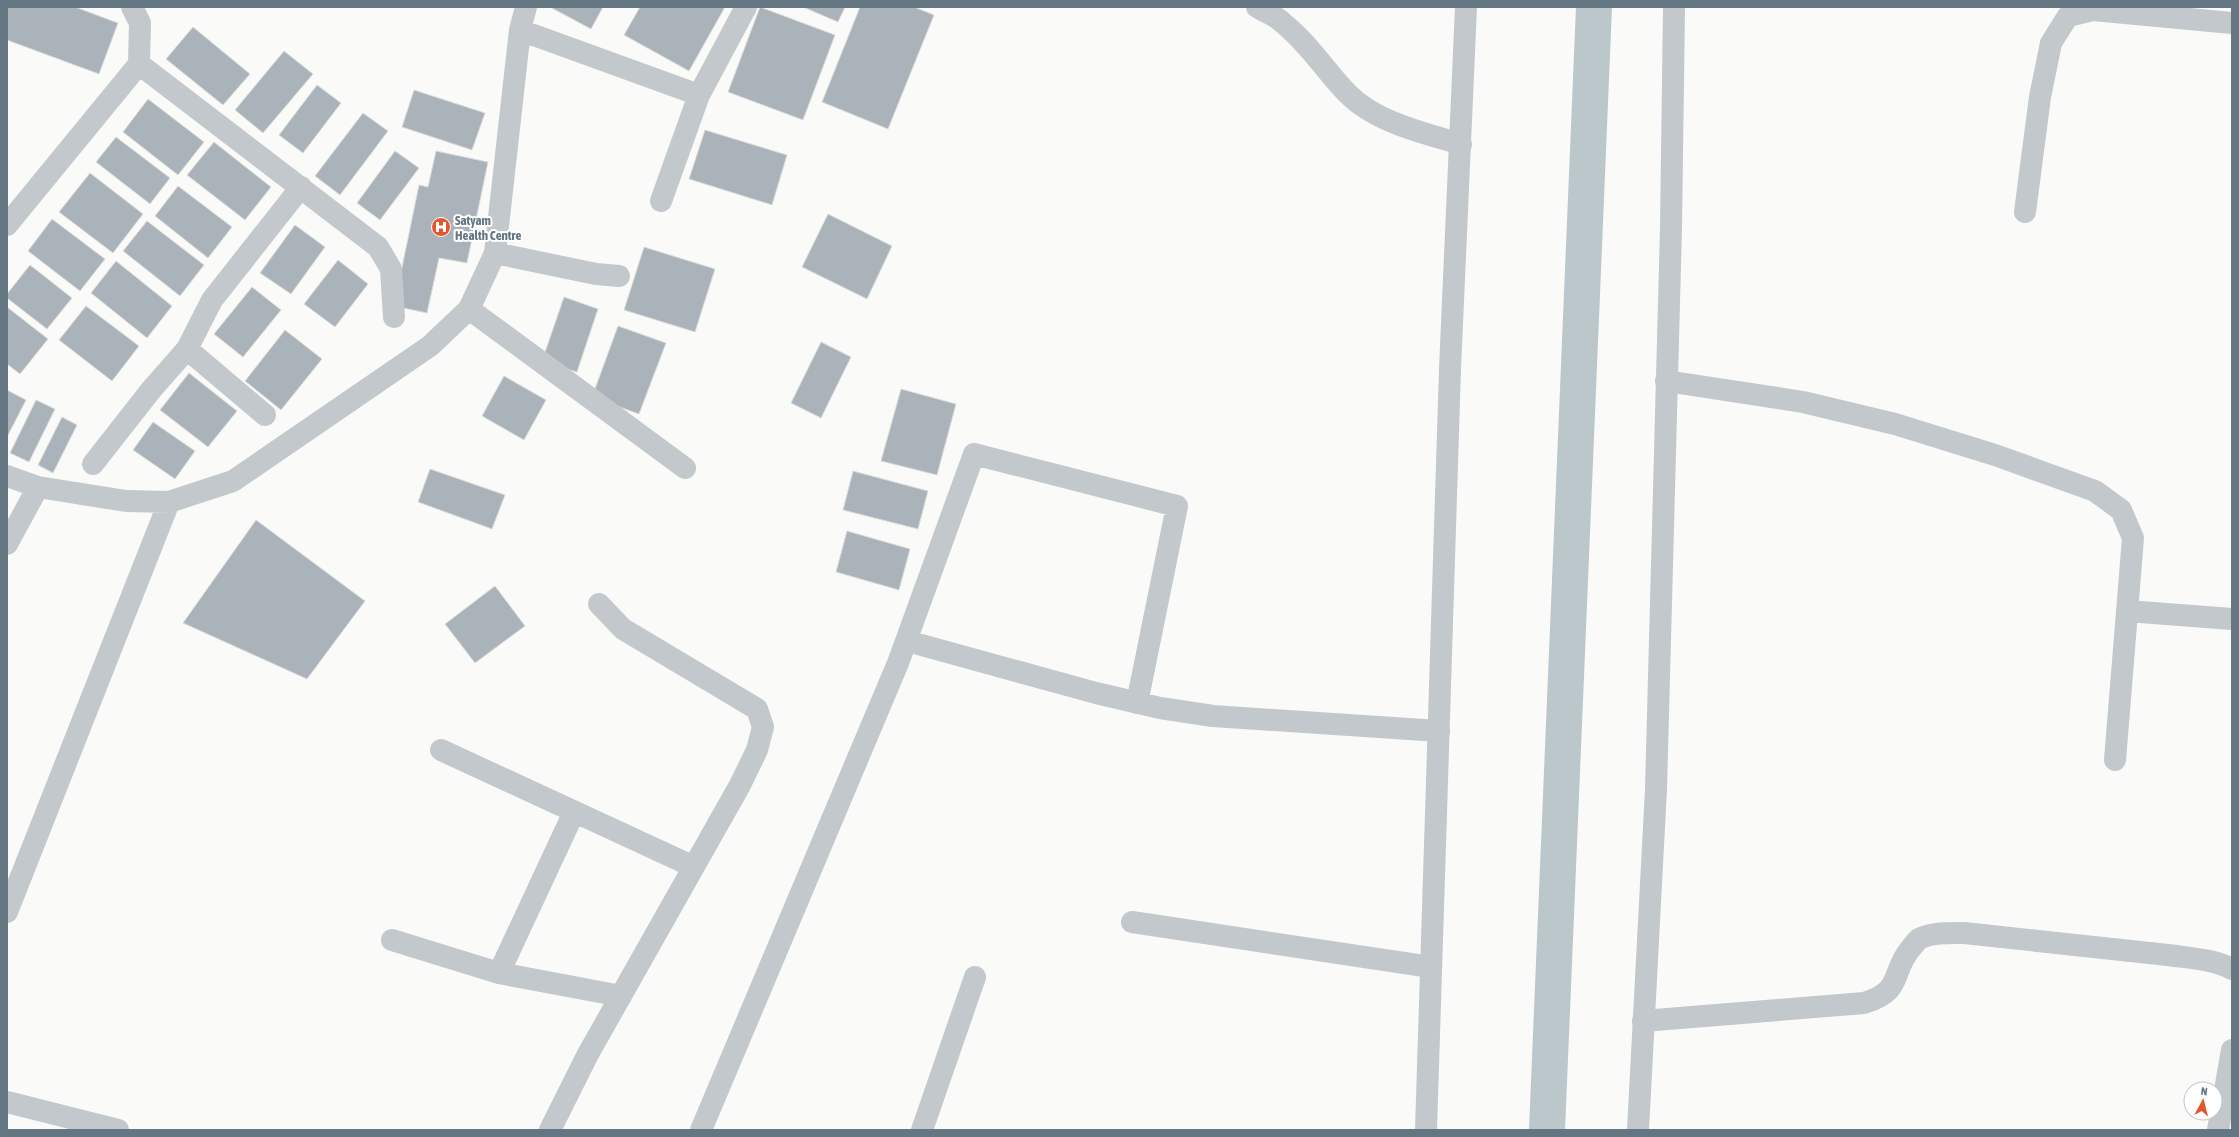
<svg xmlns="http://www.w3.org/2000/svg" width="2239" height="1137" font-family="'Asap Condensed',sans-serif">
  <rect width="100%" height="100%" fill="#fafaf8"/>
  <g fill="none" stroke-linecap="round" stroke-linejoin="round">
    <path stroke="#bbc7cb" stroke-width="36" d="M1547 1130 1594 7"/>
  </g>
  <path fill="#aab3b9" stroke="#dcdcda" d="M7 7H75L118 23 99 74 7 40Z
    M550 7H603L591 29Z
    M640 7H725L689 71 624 35Z
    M760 7 835 35 803 120 728 92Z
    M803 7H845L838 22Z
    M860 7H914L934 15 888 129 822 102Z
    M193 27 250 74 223 105 166 59Z
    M284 51 313 74 263 133 235 110Z
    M317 85 341 103 303 153 279 135Z
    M414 90 485 113 472 150 402 127Z
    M148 99 204 142 178 175 123 132Z
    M363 113 388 131 340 195 315 176Z
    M705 130 787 155 772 205 689 179Z
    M116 137 170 178 150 204 96 162Z
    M214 142 271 187 245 220 187 175Z
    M395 151 419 168 380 220 357 203Z
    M436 151 488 162 467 263 439 258 427 313 394 306 419 185 428 187Z
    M90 173 143 214 113 253 59 212Z
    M178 186 232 227 208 258 155 216Z
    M828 214 892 246 867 299 802 267Z
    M52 219 105 259 80 291 28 251Z
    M147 221 204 265 180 296 123 251Z
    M295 225 325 247 291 294 260 273Z
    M644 247 715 269 695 332 624 310Z
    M338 260 368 284 335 327 304 304Z
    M116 261 172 306 147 338 91 293Z
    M30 265 72 298 47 329 7 298V294Z
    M252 287 281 310 243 357 214 334Z
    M564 297 598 309 577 372 542 361Z
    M86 306 139 346 112 381 59 340Z
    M7 307 48 339 20 374 7 364Z
    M618 326 666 343 639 414 592 397Z
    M285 330 322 359 281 410 245 381Z
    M821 342 851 357 821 418 791 403Z
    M189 373 237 411 208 447 160 410Z
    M504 376 546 400 524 440 482 416Z
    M901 389 956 404 937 475 881 461Z
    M7 390 26 400 7 437Z
    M36 400 55 409 29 462 10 453Z
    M62 417 77 425 53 473 38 465Z
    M153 422 195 451 175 479 133 450Z
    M430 469 505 495 492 529 418 502Z
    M853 471 928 491 918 529 843 510Z
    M256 520 365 601 307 679 183 623Z
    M847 531 910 549 899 590 836 572Z
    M495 586 525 626 475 663 445 624Z"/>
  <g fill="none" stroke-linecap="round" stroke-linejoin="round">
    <path stroke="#c3c8cc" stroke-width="22" d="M132 7 140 23 139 64
      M1257 7C1265 12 1276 16 1283 23 1308 43 1325 70 1347 93 1375 122 1423 133 1461 144
      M520 30 699 95
      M661 201 699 95 746 7
      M2025 212 2040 97 2051 43 2068 16 2093 10 2232 23
      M7 225 139 64 378 247 391 269 394 317
      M495 253 596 274 619 276
      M469 309 685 468
      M187 349 265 415
      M1666 381 1803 402 1895 424 1995 455 2095 491 2121 510 2133 538 2115 760
      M93 464 151 390 187 349 212 300 301 187
      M7 476 38 487 126 501 169 502 233 481 430 346 469 309 495 253 520 30 526 7
      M7 544 38 487
      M2127 611 2232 619
      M907 641 1096 693 1160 708 1213 716 1439 731
      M441 750 694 867
      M7 912 169 502
      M1132 922 1431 967
      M392 940 499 973 574 812
      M499 973 621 996
      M1643 1021 1864 1003C1904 991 1890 973 1911 948 1913 946 1916 941 1919 939 1932 932 1950 933 1964 933L2168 955C2189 958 2213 959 2232 969
      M7 1102 118 1130
      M550 1130 588 1054 740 785 757 750 763 727 757 709 623 629 599 604
      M701 1130 898 663 974 454 1177 506 1137 703
      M922 1130 975 977
      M2218 1130 2232 1050"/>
    <path stroke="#c3c8cc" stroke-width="22" d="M1426 1130 1450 369 1466 7
      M1638 1130 1656 789 1671 228 1674 7"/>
  </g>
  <defs>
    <g id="hospital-disc" transform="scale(1)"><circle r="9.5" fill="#e4572e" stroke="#fff"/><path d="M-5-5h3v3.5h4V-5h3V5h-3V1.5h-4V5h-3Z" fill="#fff"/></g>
  </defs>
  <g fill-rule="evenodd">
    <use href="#hospital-disc" x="441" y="227"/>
  </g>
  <g text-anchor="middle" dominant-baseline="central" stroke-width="4" stroke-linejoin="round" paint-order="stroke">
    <g font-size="13" font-weight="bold" fill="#657683" stroke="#fff" text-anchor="start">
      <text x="455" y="220">Satyam<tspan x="455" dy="15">Health Centre</tspan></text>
    </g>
  </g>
  <rect width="2239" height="1137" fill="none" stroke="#657683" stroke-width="16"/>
  <g transform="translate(2203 1101) rotate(7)"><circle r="19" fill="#ffffff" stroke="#c1c8cd"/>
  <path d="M0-3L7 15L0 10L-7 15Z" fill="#e4572e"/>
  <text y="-6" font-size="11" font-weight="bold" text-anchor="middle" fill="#657683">N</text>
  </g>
</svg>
